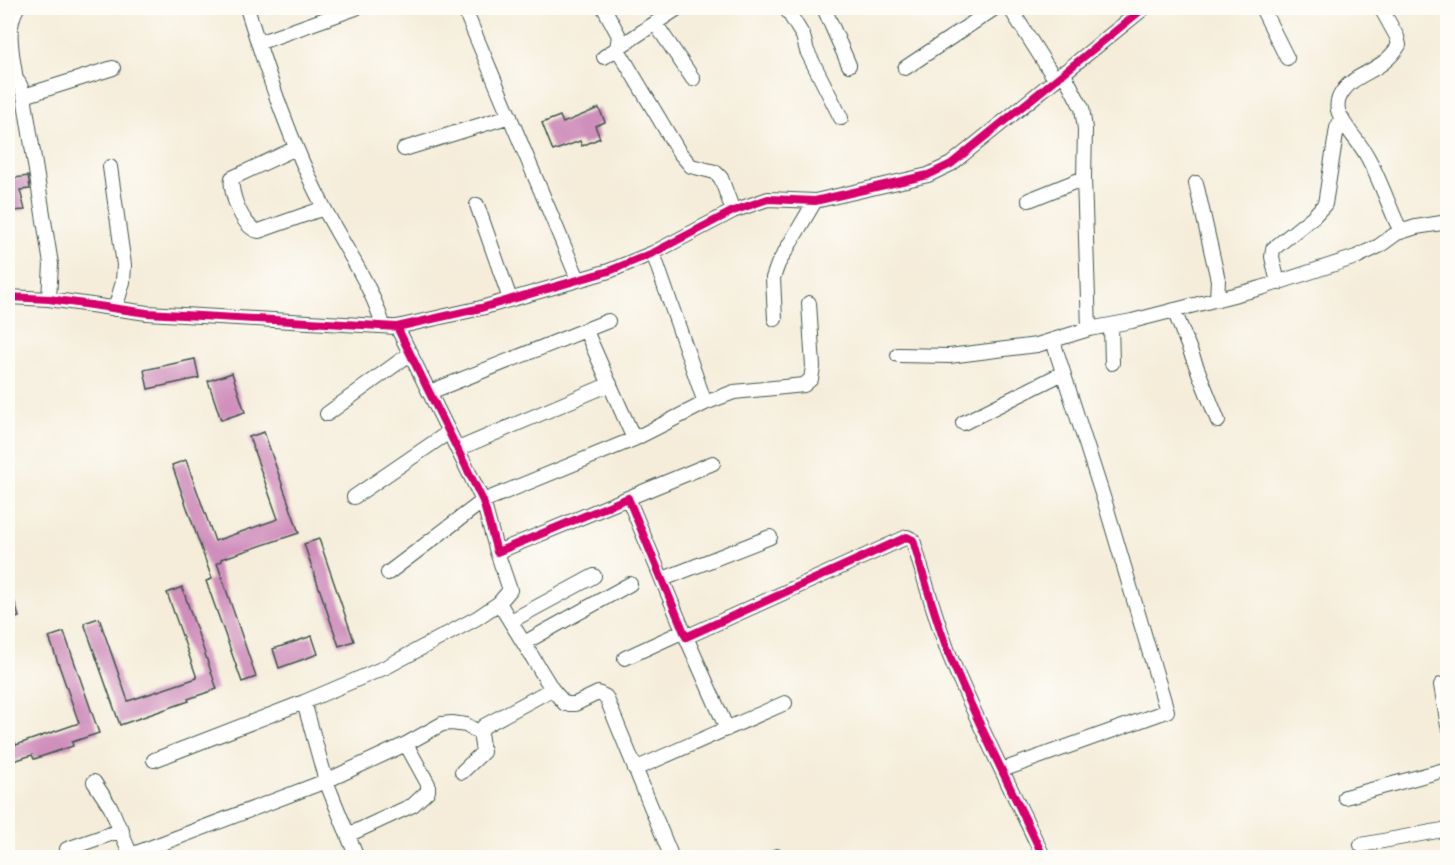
<svg xmlns="http://www.w3.org/2000/svg" width="1455" height="865" font-family="'Shantell Sans',sans-serif">
  <rect width="100%" height="100%" fill="#fdfcf7"/>
  <filter id="ink" filterUnits="userSpaceOnUse"><feTurbulence type="fractalNoise" baseFrequency=".0167" numOctaves="2"/><feDisplacementMap in="SourceGraphic" scale="12" xChannelSelector="R" yChannelSelector="G"/><feConvolveMatrix kernelMatrix="1 2 1 2 8 2 1 2 1" color-interpolation-filters="sRGB"/></filter>
  <filter id="wash" filterUnits="userSpaceOnUse"><feTurbulence type="fractalNoise" baseFrequency=".008" numOctaves="4" result="noise"/><feDisplacementMap in="SourceGraphic" scale="24" xChannelSelector="R" yChannelSelector="G"/><feGaussianBlur stdDeviation="1.35" result="paint"/><feColorMatrix in="noise" values="0 0 0 0 0 0 0 0 0 0 0 0 0 0 0 0 0 1.4 0 .05"/><feComposite in="paint" operator="in"/></filter>
  <g filter="url(#wash)">
    <rect width="100%" height="100%" fill="#f5edda"/>
    <g id="blocks">
      <path fill="#cf8ebb" d="M599 108 605 122 595 126 600 138 582 146 580 141 553 151 542 123 560 116 563 123Z
        M28 176 30 189 20 190 25 210 12 211 8 179Z
        M195 359 199 378 148 389 144 370Z
        M232 373 245 412 221 420 208 381Z
        M264 432 299 533 221 559 222 561 217 563 256 677 242 682 206 581 212 579 172 465 186 460 215 541 278 519 249 437Z
        M319 539 354 641 339 646 304 544Z
        M8 587H10L19 617 8 620Z
        M182 587 217 689 188 699 189 701 120 725 84 623 99 618 128 701 197 678 167 593Z
        M64 632 99 733 72 742 73 746 34 759 32 755 8 763V726L16 745 79 723 49 637Z
        M312 636 318 654 279 668 273 649Z"/>
    </g>
  </g>
  <g filter="url(#ink)">
    <use href="#blocks" fill-opacity="0" stroke="#3f574d" stroke-width="1.5"/>
    <g fill="none" stroke-linecap="round" stroke-linejoin="round">
      <g stroke="#3f574d" stroke-width="16">
        <path id="minor" d="M247 8C268 75 291 144 324 208 344 247 370 282 383 325
          M464 8 578 279
          M604 8 619 36 617 48 679 152 691 166 715 172 721 178 733 211
          M786 8 803 36 807 51 841 118
          M824 8 849 65
          M1010 8 1055 79
          M1262 8 1287 58
          M1381 8 1397 37 1399 45C1383 72 1356 72 1343 91 1338 98 1336 106 1339 113 1345 129 1359 141 1367 156 1380 179 1389 207 1401 232
          M655 23 693 79
          M258 43 356 8
          M604 57 678 8
          M905 68 995 8
          M8 77C19 77 21 87 24 96L51 264 49 299
          M16 80C13 58 5 27 17 8
          M24 96 113 68
          M296 148 232 178C229 192 243 229 259 231L324 208
          M404 149 510 116
          M110 167 124 265 123 282 115 309
          M1196 183 1218 280 1217 299
          M1029 200 1084 178
          M477 205 510 299
          M1278 283 1272 257 1273 249 1314 216 1325 204 1337 128 1342 118
          M8 297 49 299 147 313 397 327 483 501 497 552 628 498 686 637 907 537 913 540C924 578 935 617 949 654 977 723 1012 790 1044 858
          M1174 310 1218 421
          M775 319 773 278 778 264 815 201
          M1111 325 1112 363
          M397 327 481 308 609 271 653 253 733 211 768 199 815 201 928 175 951 164 1144 8
          M1089 329 1132 321 1261 288 1356 257 1379 246 1397 233 1416 227 1448 222
          M586 331 634 439
          M898 355 949 356 1037 345 1089 329 1084 178 1085 129 1082 108 1063 72
          M430 392 608 321
          M705 403 734 392 804 385 811 379 813 367 809 303
          M327 414 411 353
          M963 423 1063 373
          M458 449 610 384
          M354 497 449 432
          M628 498 713 463
          M388 573 483 501 634 439 705 403 653 253
          M663 579 770 537
          M499 603 552 689 565 704H575L598 693 606 697 672 858
          M511 621 594 576
          M686 637 727 729
          M524 643 630 584
          M625 658 684 631
          M1441 685 1448 726
          M154 760 304 702
          M635 769 785 703
          M1002 770 1167 711 1106 506 1053 341
          M462 772 483 752 480 733 484 726 552 689
          M94 782 111 808 132 858
          M1345 797 1448 769
          M348 835 413 805 428 791V784L406 744
          M1361 845 1448 829
          M67 849 122 830
          M131 855 326 781 406 744 442 724 452 723 466 725 480 733
          M357 858 326 781 304 702 386 667 477 618 499 603 510 590 497 552
          M774 858 777 856"/>
      </g>
      <use href="#minor" stroke="#fff" stroke-width="14"/>
      <g stroke="#fdfcf7" stroke-width="11">
        <path id="cycleway" d="M8 297 49 299 147 313 397 327 483 501 497 552 628 498 686 637 907 537 913 540C924 578 935 617 949 654 977 723 1012 790 1044 858
          M397 327 481 308 609 271 653 253 733 211 768 199 815 201 928 175 951 164 1144 8"/>
      </g>
      <use href="#cycleway" stroke="#d6006c" stroke-width="8"/>
    </g>
  </g>
  <rect width="1455" height="865" fill="none" stroke="#fdfcf7" stroke-width="30"/>
</svg>
